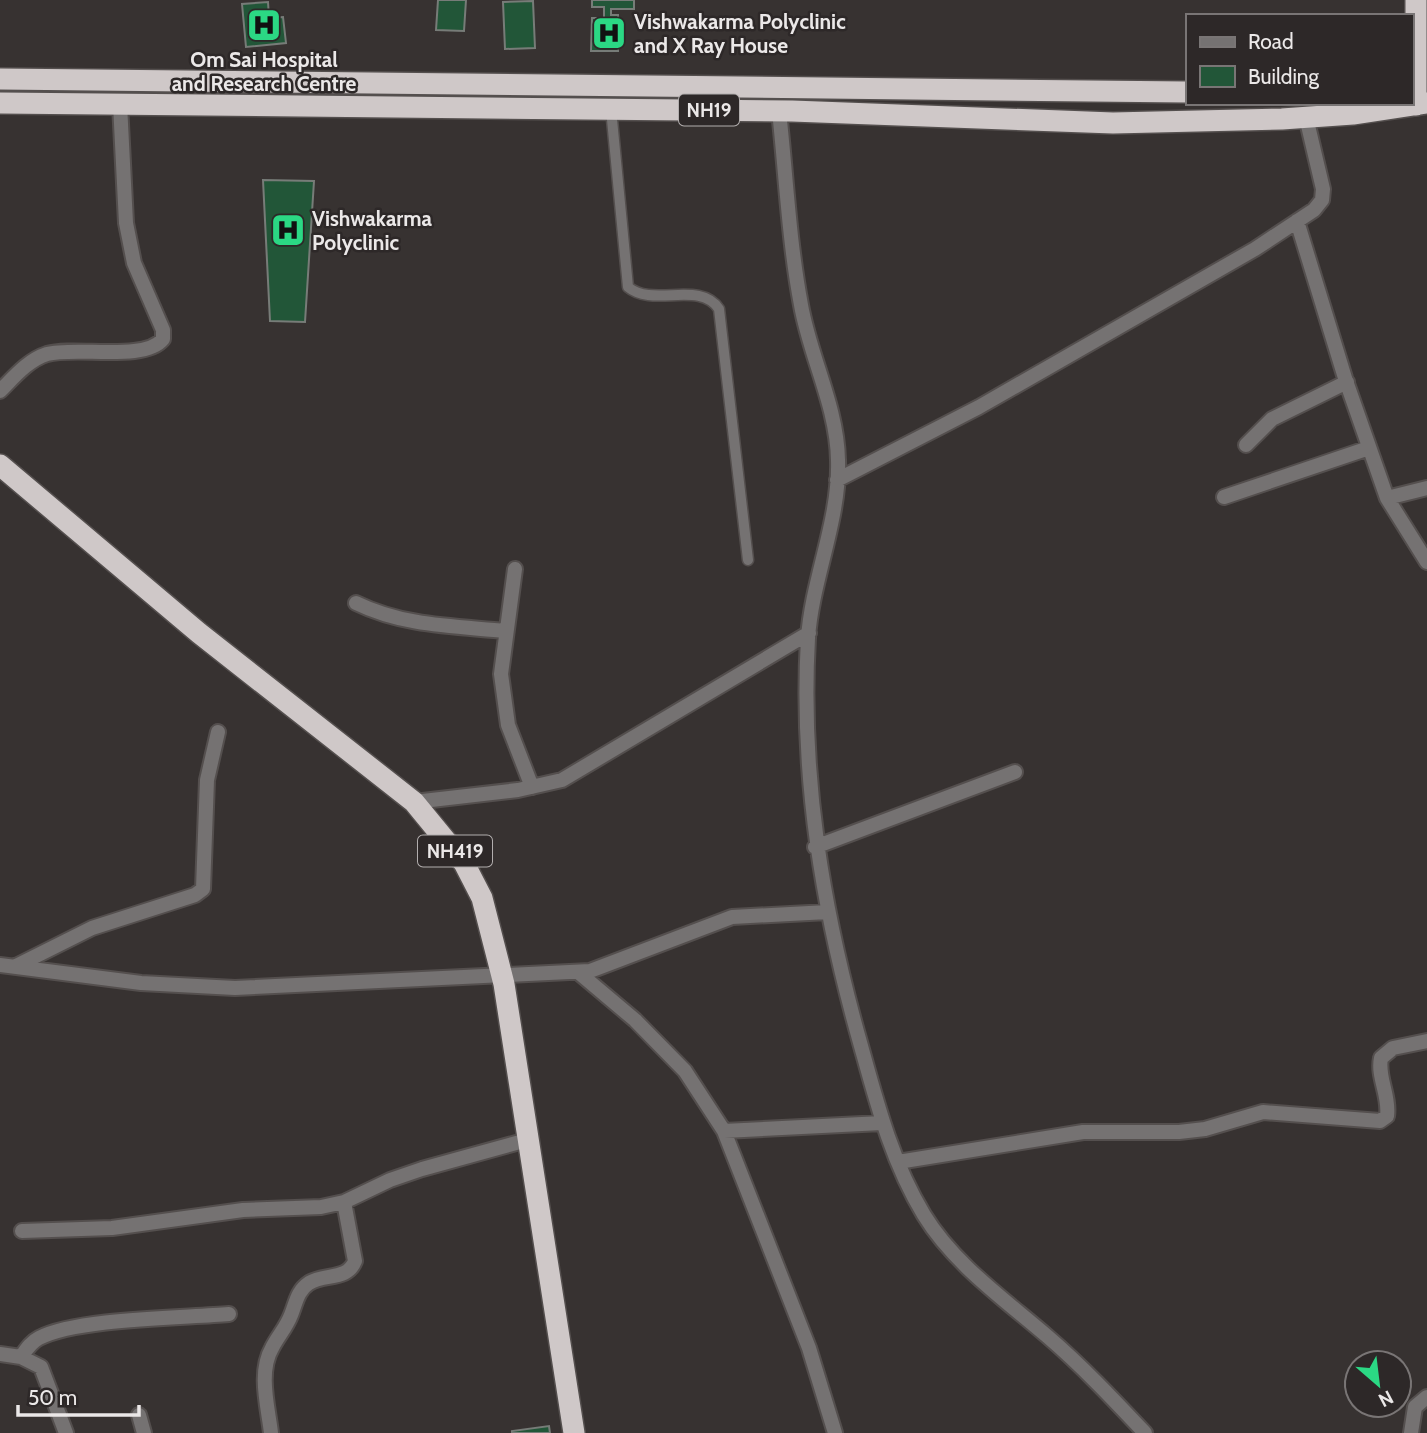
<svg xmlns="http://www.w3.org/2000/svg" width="1427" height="1433" font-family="Cabin,sans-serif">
  <rect width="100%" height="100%" fill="#373231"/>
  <path fill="#225638" stroke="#777c78" stroke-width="2" d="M438 0H466L464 31 436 30Z
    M592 0H634V9H611V15H618V51H591L592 18H604V7H592Z
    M533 1 535 48 505 49 503 2Z
    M268 2 269 18 283 17 286 43 246 47 242 4Z
    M263 180 314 181 305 322 270 321Z
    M549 1426 550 1433H512V1431Z"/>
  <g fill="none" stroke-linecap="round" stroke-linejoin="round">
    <g stroke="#544f4e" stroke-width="13">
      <path id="lane" d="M611 109 628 287C653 308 700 280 719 309L748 560"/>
    </g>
    <g stroke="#544f4e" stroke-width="18">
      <path id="street" d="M779 111C786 175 789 242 801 305 810 357 837 406 838 460 840 520 812 579 808 638 800 777 823 912 861 1046 877 1104 892 1162 924 1215 954 1264 1004 1299 1047 1336 1082 1366 1113 1399 1145 1433
        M1297 221 1345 378 1387 498 1427 562
        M0 391C14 377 28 360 47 354 76 346 145 362 163 339V330L134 263 126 223 120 104
        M1246 445 1272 419 1347 382
        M837 480 979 407 1255 249 1314 210 1322 200 1323 189 1306 117
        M1224 497 1369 448
        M1387 498 1427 488
        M515 569 501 674 508 725 532 787
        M356 603C403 626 453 626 505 631
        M414 802 518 790 562 780 809 633
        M815 847 1015 772
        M0 965 141 983 235 988 590 971 732 917 828 912
        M16 966 92 928 195 895 203 889 207 780 218 732
        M578 972 635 1020 685 1071 724 1131 809 1348 835 1433
        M724 1131 882 1123
        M898 1162 1083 1132H1179L1205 1129 1263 1112 1380 1121 1387 1116C1390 1096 1377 1077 1381 1058L1393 1048 1427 1041
        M22 1231 112 1228 243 1210 321 1207 344 1202 390 1180 422 1169 527 1140
        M0 1354 21 1357 41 1367 66 1433
        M21 1357C26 1350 31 1342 39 1338 77 1318 183 1318 229 1314
        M139 1415 144 1433
        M271 1433C268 1407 258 1372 272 1348 278 1336 286 1328 291 1315 296 1303 297 1291 309 1283 325 1273 347 1281 355 1261L344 1202
        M1411 1433 1415 1407 1427 1397"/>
    </g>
    <g stroke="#544f4e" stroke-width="24">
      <path id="highway" d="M0 79 1187 92
        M0 103 792 111 1113 123 1282 119 1353 114 1427 103
        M1416 105V0
        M0 465 199 633 414 802 464 863 482 898 504 984 574 1433"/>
    </g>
    <use href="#lane" stroke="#757272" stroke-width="10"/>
    <use href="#street" stroke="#757272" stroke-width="14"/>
    <use href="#highway" stroke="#cfc8c8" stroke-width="21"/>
  </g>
  <defs>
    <g id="hospital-square" transform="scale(1.75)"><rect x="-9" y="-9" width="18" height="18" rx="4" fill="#2bd884" stroke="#2d2828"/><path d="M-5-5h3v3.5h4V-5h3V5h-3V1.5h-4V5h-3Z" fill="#111"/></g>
  </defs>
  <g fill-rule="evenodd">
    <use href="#hospital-square" x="264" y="25"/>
    <use href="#hospital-square" x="609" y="33"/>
    <use href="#hospital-square" x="288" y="230"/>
  </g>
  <g text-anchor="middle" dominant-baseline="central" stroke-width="5" stroke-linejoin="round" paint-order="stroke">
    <g fill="#2d2828" stroke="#b2aeae" stroke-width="2">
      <rect x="679" y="94.5" width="60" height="31" rx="5"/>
      <rect x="418" y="835.5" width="74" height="31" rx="5"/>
    </g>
    <g font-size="19" font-weight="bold" fill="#ebe8e8">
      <text x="709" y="110">NH19</text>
      <text x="455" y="851">NH419</text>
    </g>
    <g font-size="21" font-weight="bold" fill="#ebe8e8" stroke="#2d2828" text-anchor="start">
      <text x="634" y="21">Vishwakarma Polyclinic<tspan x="634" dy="24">and X Ray House</tspan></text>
      <text x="264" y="59" text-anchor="middle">Om Sai Hospital<tspan x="264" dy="24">and Research Centre</tspan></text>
      <text x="312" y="218">Vishwakarma<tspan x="312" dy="24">Polyclinic</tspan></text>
    </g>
  </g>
  <rect x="1186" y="14" width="228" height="91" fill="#2d2828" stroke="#797575" stroke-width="2"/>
  <rect x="1200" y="37" width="35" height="10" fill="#757272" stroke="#797575" stroke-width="2"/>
  <text x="1248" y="49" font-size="21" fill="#ebe8e8">Road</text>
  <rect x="1200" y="66" width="35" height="21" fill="#225638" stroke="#797575" stroke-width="2"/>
  <text x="1248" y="84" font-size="21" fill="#ebe8e8">Building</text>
  <g transform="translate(1378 1384) rotate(152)"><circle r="33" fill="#2d2828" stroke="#797575" stroke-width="2"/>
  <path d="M0-5L12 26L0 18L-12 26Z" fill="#2bd884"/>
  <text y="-10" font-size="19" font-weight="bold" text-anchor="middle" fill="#ebe8e8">N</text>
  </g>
  <path d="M18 1405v10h121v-10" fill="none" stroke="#ebe8e8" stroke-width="3.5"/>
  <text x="28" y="1405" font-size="21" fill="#ebe8e8" stroke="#2d2828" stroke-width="5" paint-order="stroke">50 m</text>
</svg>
